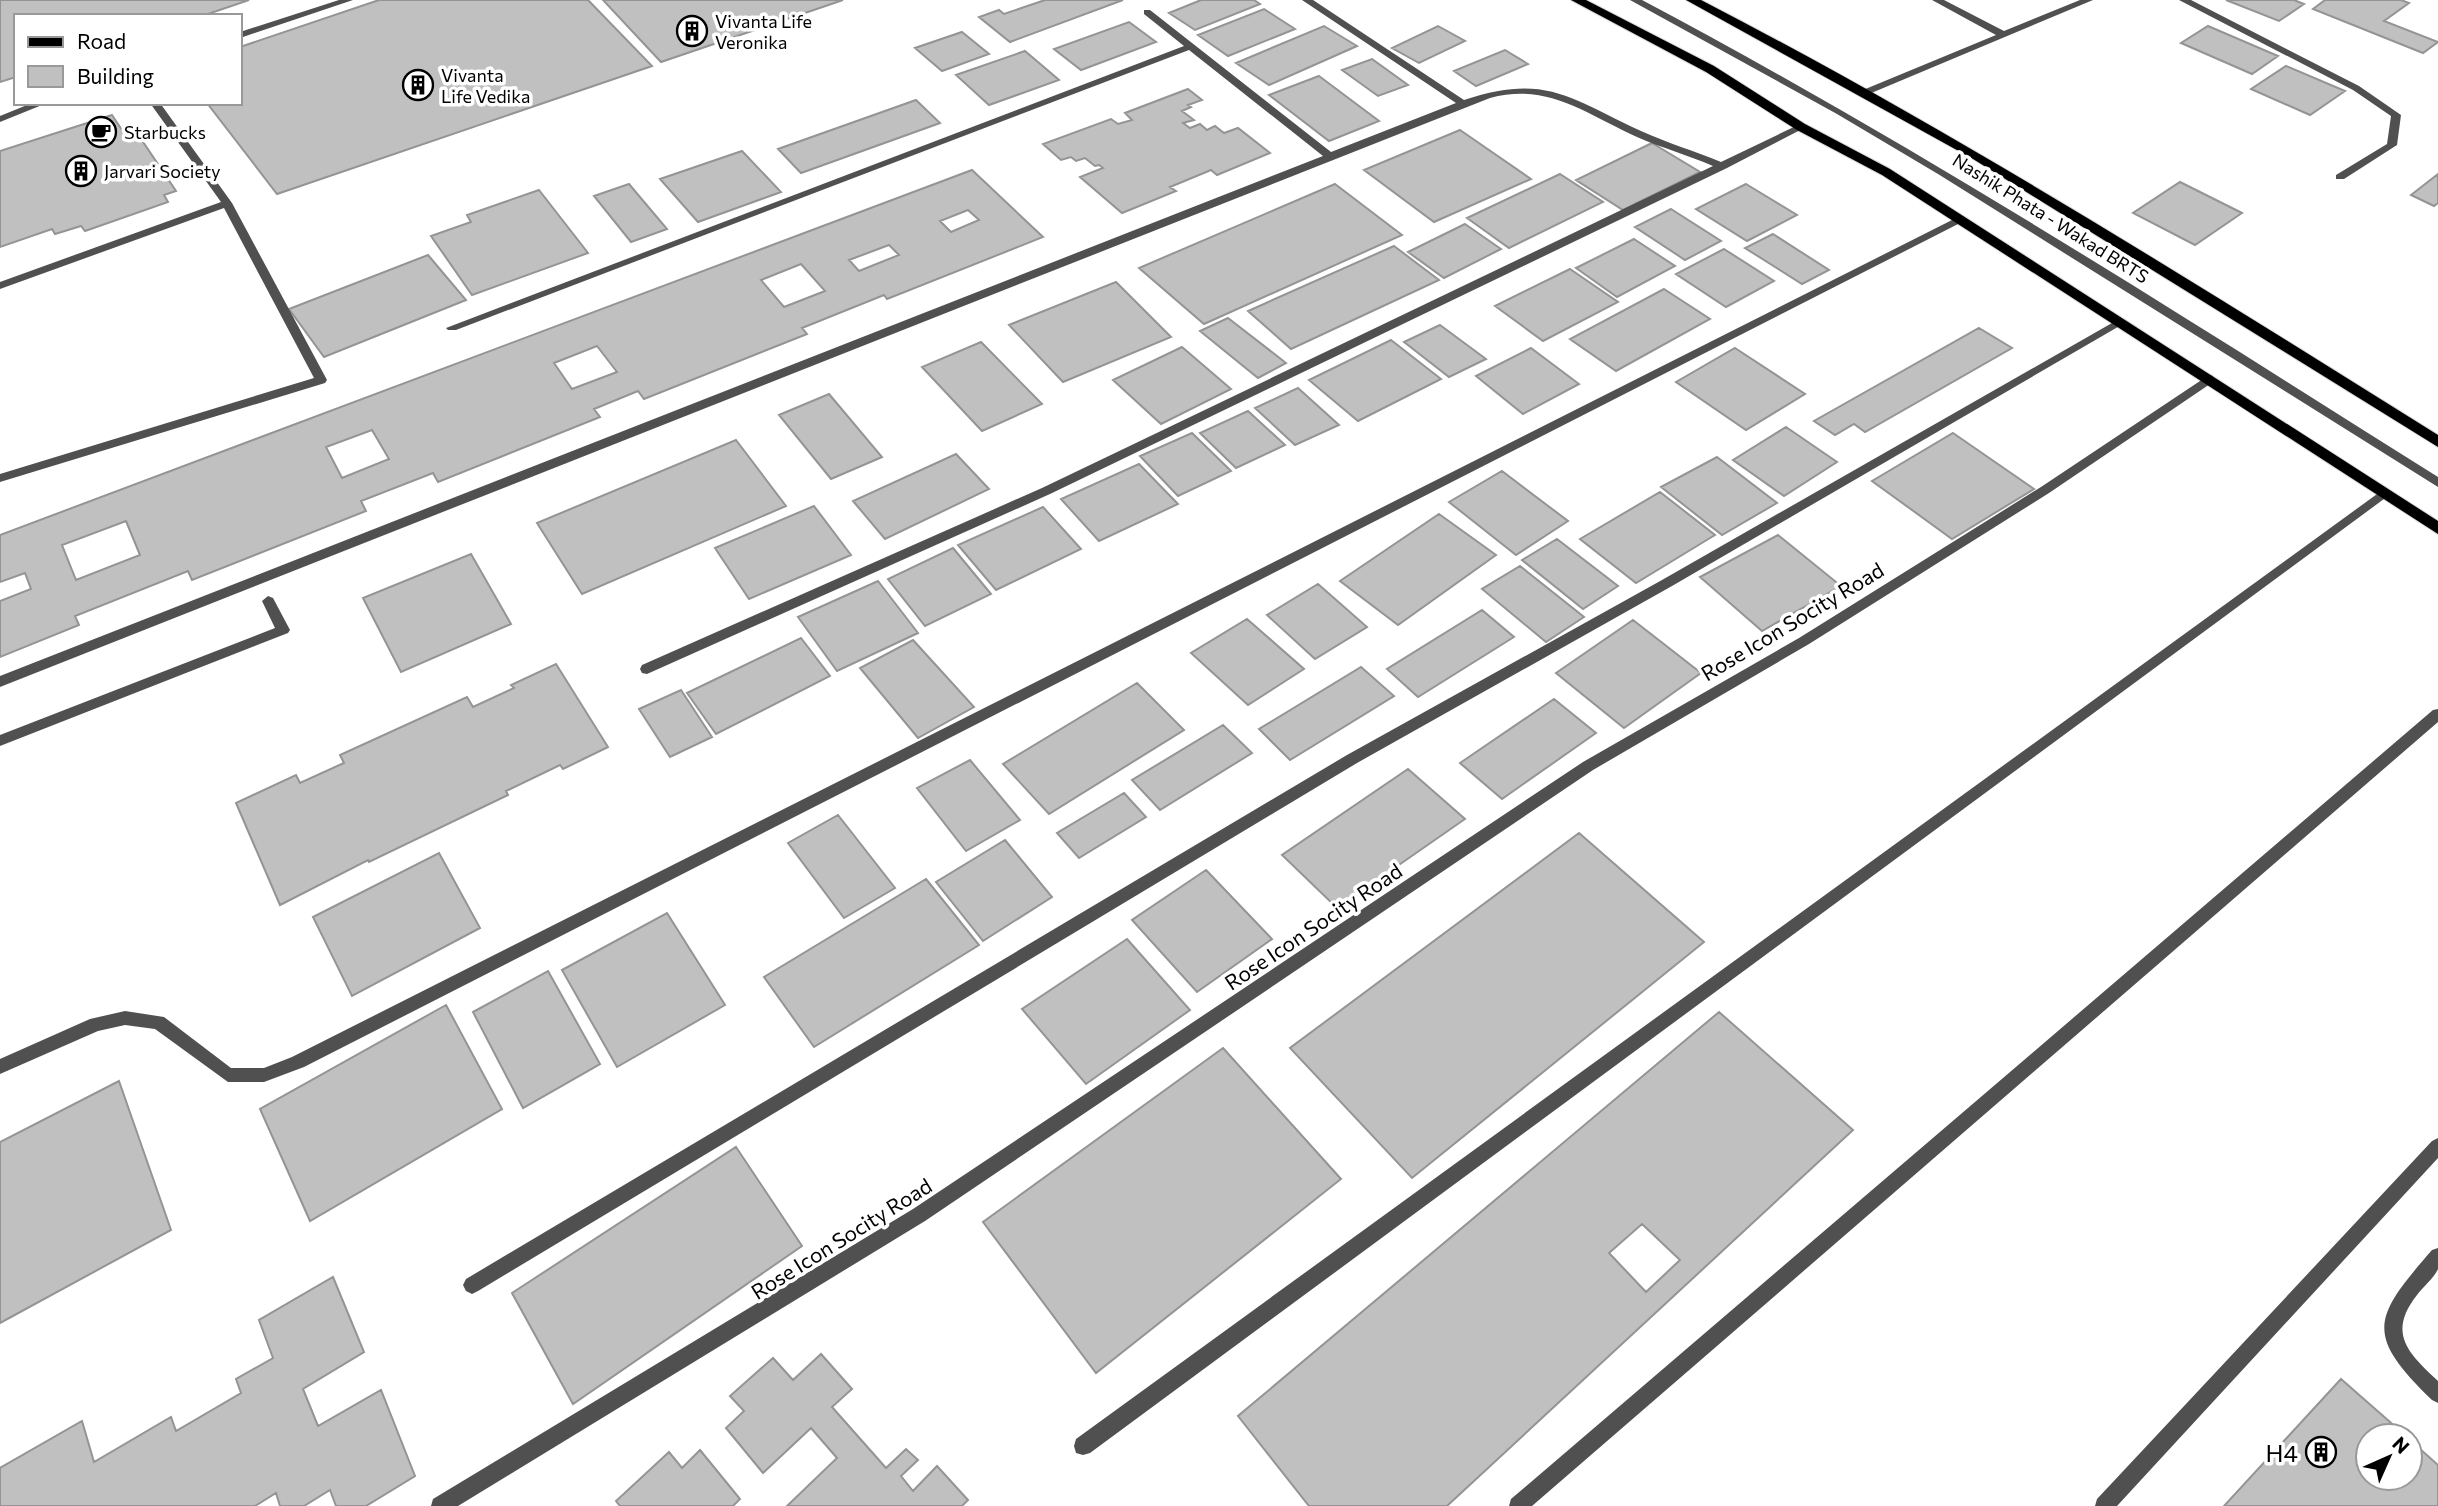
<svg xmlns="http://www.w3.org/2000/svg" width="2438" height="1506" font-family="Commissioner,sans-serif">
  <rect width="100%" height="100%" fill="#fff"/>
  <path fill="#c0c0c0" stroke="#949494" stroke-width="2" fill-rule="evenodd" d="M0 0H249L202 16H16V77L0 82Z
    M379 0H588L652 66 277 194 207 103H240V47Z
    M603 0H843L661 62Z
    M1045 0H1123L1010 42 979 17 999 10 1004 14Z
    M1201 0H1254L1260 4 1195 30 1169 13Z
    M2226 0H2294L2304 4 2279 21Z
    M2325 0H2401L2409 3 2384 21 2438 42 2423 53 2313 9Z
    M1264 9 1295 29 1228 56 1198 35Z
    M1129 22 1156 42 1081 70 1054 49Z
    M1324 26 1357 46 1269 85 1236 63Z
    M1438 26 1465 41 1419 63 1392 48Z
    M2208 26 2278 56 2252 74 2181 43Z
    M962 32 989 54 942 71 915 48Z
    M1505 50 1528 64 1476 86 1454 71Z
    M1025 51 1059 80 989 105 956 75Z
    M1372 59 1408 85 1378 96 1342 70Z
    M2286 66 2345 91 2310 115 2251 89Z
    M1319 76 1379 121 1329 141 1269 95Z
    M1188 89 1202 100 1188 105 1191 107 1182 111 1194 120 1183 123 1190 128 1200 124 1207 130 1215 126 1224 133 1238 128 1270 153 1217 175 1211 170 1170 187 1176 191 1122 213 1080 177 1103 168 1099 165 1095 166 1085 158 1076 161 1071 157 1061 160 1043 144 1111 119 1118 124 1132 120 1125 113Z
    M916 100 940 123 801 173 778 149Z
    M112 115 124 133 135 130 176 191 164 195 168 202 85 231 81 226 55 234 52 229 0 247V151Z
    M1460 130 1531 179 1434 222 1364 170Z
    M1652 143 1700 172 1623 210 1576 180Z
    M742 151 781 192 698 222 660 179Z
    M972 170 1043 237 887 299 884 295 802 328 807 334 644 399 638 391 594 409 600 417 438 482 433 473 361 501 366 511 192 580 188 571 75 616 79 625 0 657V601L31 589 25 573 0 582V535ZM968 210 979 220 951 232 940 221ZM889 245 899 255 859 271 849 260ZM801 264 825 291 784 307 761 280ZM597 346 617 372 572 389 554 363ZM372 430 389 459 342 478 326 447ZM126 521 140 555 76 580 62 545Z
    M1560 174 1603 202 1509 248 1467 218Z
    M2438 174V203L2434 206 2411 195Z
    M2180 182 2242 213 2195 245 2133 213Z
    M629 184 667 229 631 242 594 196Z
    M1335 184 1402 235 1204 324 1139 268Z
    M1746 184 1797 215 1747 241 1696 209Z
    M539 190 588 253 472 295 431 236 471 222 467 215Z
    M1671 209 1721 241 1685 260 1635 227Z
    M1465 224 1501 249 1444 278 1408 252Z
    M1773 234 1829 270 1802 284 1745 248Z
    M1634 239 1675 266 1617 297 1576 268Z
    M1394 246 1439 280 1291 349 1248 311Z
    M1724 249 1774 281 1726 307 1676 274Z
    M428 255 466 300 324 357 289 309Z
    M1570 269 1618 302 1543 341 1495 306Z
    M1116 282 1171 337 1063 382 1009 325Z
    M1664 289 1710 319 1616 371 1570 339Z
    M1228 318 1286 363 1258 378 1200 331Z
    M1440 325 1486 359 1449 377 1404 342Z
    M1979 328 2012 348 1865 432 1854 424 1835 435 1814 421Z
    M1391 340 1441 379 1358 421 1309 380Z
    M981 342 1042 404 982 431 922 367Z
    M1182 347 1231 389 1161 424 1113 380Z
    M1531 348 1579 384 1523 414 1476 376Z
    M1735 348 1805 394 1746 430 1676 382Z
    M1298 388 1339 425 1295 445 1255 408Z
    M829 394 882 457 831 479 779 415Z
    M1248 411 1285 445 1236 468 1200 433Z
    M1786 427 1837 462 1784 496 1733 460Z
    M1192 433 1231 471 1178 496 1140 456Z
    M1953 433 2034 489 1952 539 1872 481Z
    M736 440 786 506 582 594 537 523Z
    M956 454 989 489 885 539 853 501Z
    M1717 457 1777 503 1722 535 1661 487Z
    M1139 464 1178 504 1099 541 1061 499Z
    M1502 471 1568 521 1516 555 1449 502Z
    M1660 492 1715 535 1636 583 1580 539Z
    M814 506 851 555 749 599 715 548Z
    M1043 507 1081 549 996 590 958 545Z
    M1439 514 1496 555 1398 625 1340 581Z
    M1778 535 1841 586 1762 631 1700 577Z
    M1557 539 1618 586 1583 609 1522 560Z
    M953 548 991 594 925 626 888 579Z
    M471 554 511 624 401 672 363 598Z
    M1520 566 1584 617 1546 642 1482 589Z
    M878 581 918 633 837 671 798 617Z
    M1318 584 1367 627 1315 659 1267 615Z
    M1482 610 1514 637 1418 697 1387 669Z
    M1247 619 1304 669 1248 705 1191 653Z
    M1633 620 1701 673 1624 728 1556 673Z
    M801 638 830 676 716 734 687 693Z
    M913 640 974 707 918 738 860 668Z
    M556 664 608 747 563 769 560 765 506 791 508 795 369 862 368 860 280 905 236 803 296 775 300 783 344 763 340 755 467 697 473 707 514 688 511 685Z
    M1361 667 1394 696 1290 760 1259 729Z
    M1137 683 1184 730 1049 814 1003 764Z
    M681 690 712 737 670 757 639 709Z
    M1554 699 1596 733 1502 799 1460 763Z
    M1223 725 1252 753 1160 810 1132 780Z
    M970 760 1020 820 966 851 917 788Z
    M1408 769 1465 819 1337 908 1282 855Z
    M1124 793 1146 817 1079 858 1057 833Z
    M838 815 895 888 844 918 788 843Z
    M1579 833 1704 942 1412 1178 1290 1048Z
    M1005 840 1052 897 983 941 936 882Z
    M439 853 480 928 352 996 313 917Z
    M1206 870 1272 939 1197 992 1132 920Z
    M926 879 979 945 814 1047 764 977Z
    M667 913 725 1005 617 1067 562 970Z
    M1127 939 1190 1010 1086 1084 1022 1009Z
    M548 971 600 1064 523 1108 473 1012Z
    M446 1005 502 1109 310 1221 260 1109Z
    M1719 1012 1853 1130 1447 1506H1309L1238 1416Z
    M1223 1048 1341 1179 1096 1373 983 1222Z
    M119 1081 171 1230 0 1323V1142Z
    M736 1147 802 1246 573 1404 512 1293Z
    M1642 1224 1680 1260 1646 1292 1609 1253Z
    M333 1277 364 1352 303 1389 318 1426 381 1390 415 1476 366 1506H336L330 1490 304 1506H280L276 1493 255 1506H0V1468L82 1421 94 1462 171 1417 176 1431 241 1393 236 1379 273 1358 259 1320Z
    M821 1354 852 1389 832 1407 886 1468 906 1449 918 1460 901 1476 913 1491 937 1466 968 1500 962 1506H787L837 1458 811 1428 763 1473 726 1428 744 1411 730 1396 773 1358 793 1380Z
    M2341 1379 2406 1436H2368V1478H2410V1440L2438 1465V1506H2224Z
    M700 1450 740 1499 733 1506H620L616 1501 669 1452 682 1468Z"/>
  <g fill="none" stroke-linecap="round" stroke-linejoin="round">
    <g stroke="#dbdbdb" stroke-width="2">
      <path id="primary" d="M1571 0H1586L1714 66 1805 124 1890 169 2438 521V534L1882 175 1797 130 1706 72Z
        M1686 0H1701C1955 131 2196 284 2438 435V447L1973 159Z"/>
    </g>
    <path fill="#505050" fill-rule="evenodd" d="M1630 0H1642C1916 145 2176 312 2438 477V487L1938 174 1837 114Z
      M150 103H160L232 203 327 380 325 383 0 482V474L314 378 224 208 0 289V282L221 202Z
      M268 596 273 598 290 630 288 633 0 746V735L275 628 262 601Z"/>
    <path fill="#505050" fill-rule="evenodd" d="M1302 0H1313L1464 100C1546 73 1569 98 1641 131 1667 143 1695 151 1721 162L1798 125 1806 127 1727 168 1050 494 647 674 642 673 640 669 642 665 1042 488 1713 166C1688 155 1662 148 1637 137 1586 114 1548 82 1490 98L0 687V676L1323 156 1189 50 456 330H448L446 328 1184 46 1144 14V10H1150L1331 152 1456 103Z
      M1932 0H1944L2004 31 2080 0H2093L1869 94H1863V90L1996 35Z
      M2179 0H2191L2359 86 2401 115 2397 145 2344 179H2336V175L2387 144 2391 116 2353 90Z
      M1960 216 1964 217V221L304 1067 264 1082H228L155 1029 125 1025 98 1031 0 1074V1059L90 1019 125 1011 164 1017 231 1068H264L292 1057Z
      M2119 319 2125 322 2123 324 1672 586 1357 763 478 1291 472 1294 466 1291 463 1285 466 1279 1347 755 1662 580Z
      M2209 375 2213 376V382L2049 493 1809 644 1593 770 925 1221 458 1506H431L433 1499 913 1209 1583 762 1799 638 2041 487Z
      M2384 489 2388 490 2390 493 2388 496 1090 1453 1083 1455 1076 1453 1074 1446 1076 1439Z
      M2438 709V722L1532 1506H1509L1511 1499 2433 710Z
      M2438 1138V1158L2117 1506H2095L2097 1499 2432 1141Z
      M2438 1248C2438 1254 2438 1264 2438 1269 2434 1278 2423 1287 2417 1295 2387 1333 2408 1353 2438 1381V1403L2432 1400C2364 1334 2373 1318 2432 1250Z"/>
    <path fill="#505050" fill-rule="evenodd" d="M339 0H353L240 38V32Z
      M32 103H47L0 122V116Z"/>
    <use href="#primary" fill="#000" fill-rule="evenodd"/>
  </g>
  <defs>
    <g id="building-ring" transform="scale(1.575)"><circle r="9.5" fill="#fff" stroke="#000" stroke-width="1.5"/><path d="M-4-6H4V6H1V3H-1V6H-4ZM-2.5-4.3h1.7v1.8h-1.7ZM.8-4.3h1.7v1.8H.8ZM-2.5-1h1.7V.8h-1.7ZM.8-1h1.7V.8H.8Z" fill="#000"/></g>
    <g id="cafe-ring" transform="scale(1.575)"><circle r="9.5" fill="#fff" stroke="#000" stroke-width="1.5"/><path d="M-5.5-4.5H6V0H3Q3 3.5 0 3.5H-2.5Q-5.5 3.5-5.5 0ZM3-3.2v2h1.7v-2ZM-6 4.5H4V6H-6Z" fill="#000"/></g>
  </defs>
  <g fill-rule="evenodd">
    <use href="#building-ring" x="692" y="31"/>
    <use href="#building-ring" x="418" y="85"/>
    <use href="#cafe-ring" x="101" y="132"/>
    <use href="#building-ring" x="81" y="171"/>
    <use href="#building-ring" x="2321" y="1452"/>
  </g>
  <g text-anchor="middle" dominant-baseline="central" stroke-width="7" stroke-linejoin="round" paint-order="stroke">
    <g font-size="18" fill="#000" stroke="#fff" text-anchor="start">
      <text x="715" y="21">Vivanta Life<tspan x="715" dy="21">Veronika</tspan></text>
      <text x="441" y="75">Vivanta<tspan x="441" dy="21">Life Vedika</tspan></text>
      <text x="124" y="132">Starbucks</text>
      <text x="104" y="171">Jarvari Society</text>
    </g>
    <g font-size="18" fill="#000" stroke="#fff">
      <text transform="translate(2051 218) rotate(32)">Nashik Phata - Wakad BRTS</text>
    </g>
    <g font-size="21" fill="#000" stroke="#fff">
      <text transform="translate(1792 621) rotate(-31)">Rose Icon Socity Road</text>
      <text transform="translate(1313 926) rotate(-34)">Rose Icon Socity Road</text>
      <text transform="translate(841 1238) rotate(-32)">Rose Icon Socity Road</text>
    </g>
    <g font-size="24" fill="#000" stroke="#fff" text-anchor="end">
      <text x="2298" y="1452">H4</text>
    </g>
  </g>
  <rect x="14" y="14" width="228" height="91" fill="#ffffff" stroke="#999999" stroke-width="2"/>
  <rect x="28" y="37" width="35" height="10" fill="#000000" stroke="#999999" stroke-width="2"/>
  <text x="77" y="49" font-size="21" fill="#000000">Road</text>
  <rect x="28" y="66" width="35" height="21" fill="#c0c0c0" stroke="#999999" stroke-width="2"/>
  <text x="77" y="84" font-size="21" fill="#000000">Building</text>
  <g transform="translate(2389 1457) rotate(45)"><circle r="33" fill="#ffffff" stroke="#999999" stroke-width="2"/>
  <path d="M0-5L12 26L0 18L-12 26Z" fill="#000000"/>
  <text y="-10" font-size="19" font-weight="bold" text-anchor="middle" fill="#000000">N</text>
  </g>
</svg>
